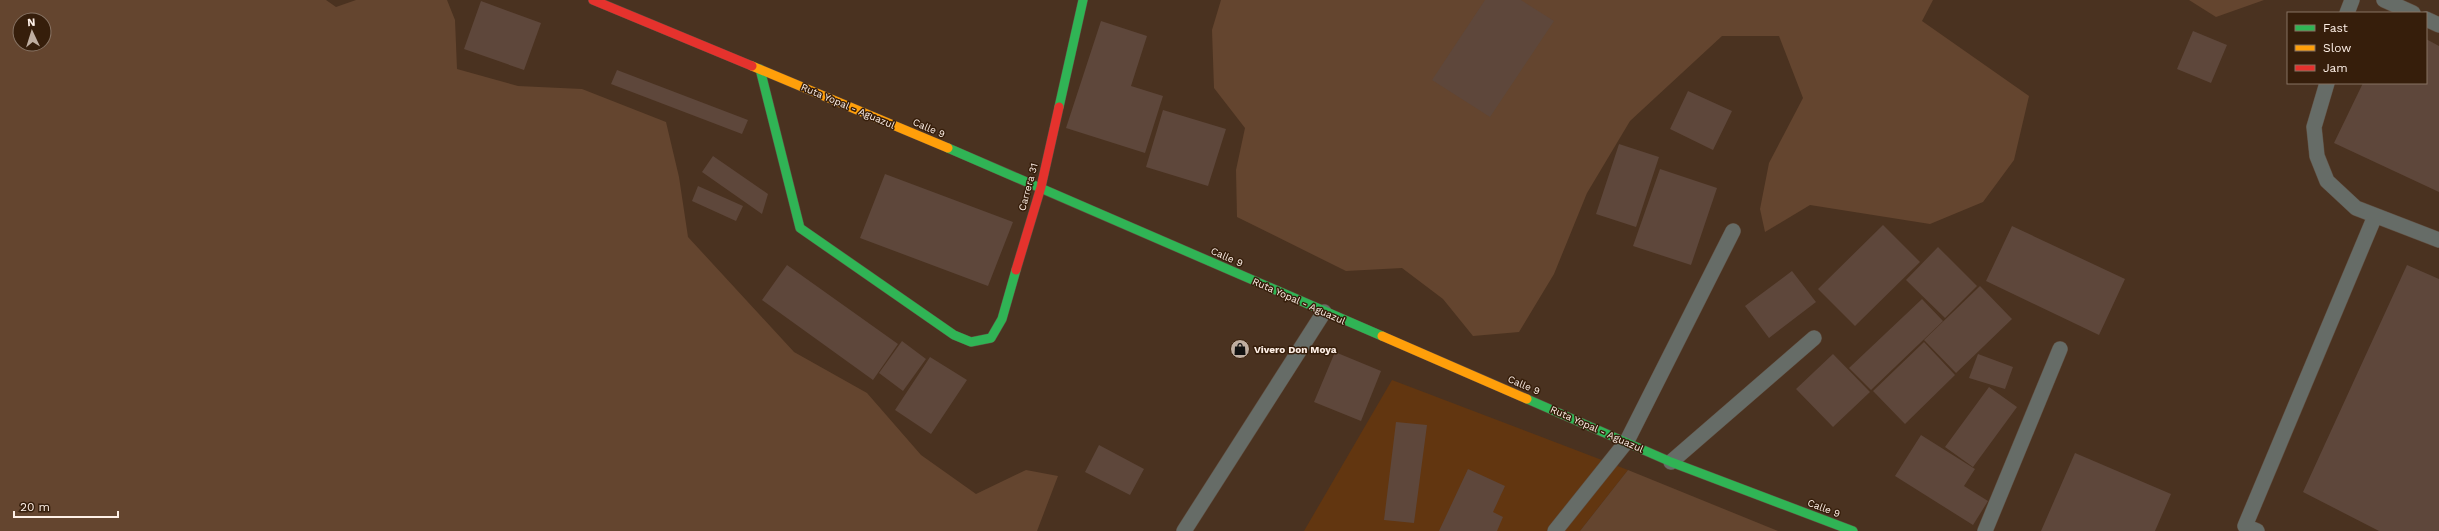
<svg xmlns="http://www.w3.org/2000/svg" width="2439" height="531" font-family="'Work Sans',sans-serif">
  <rect width="100%" height="100%" fill="#4a3220"/>
  <path fill="#623610" d="M1392 380 1628 470 1580 531H1304Z"/>
  <path fill="#64452f" fill-rule="evenodd" d="M0 0H326L336 7 356 0H447L455 20 457 69 518 86 582 89 666 122 679 177 688 237 794 352 867 393 921 455 976 494 1026 470 1058 476 1037 531H0ZM20 20H44V44H20Z
    M1221 0H1933L1922 21 2029 96 2014 160 1983 202 1930 224 1810 205 1765 232 1760 209 1769 163 1803 98 1779 36H1722L1630 121 1587 193 1554 274 1519 332 1473 336 1443 299 1402 268 1346 271 1237 217 1236 170 1245 128 1214 88 1212 30Z
    M2189 0H2264L2216 17Z
    M1628 470 1778 531H1580Z"/>
  <path fill="#5e473b" d="M1485 0H1521L1554 21 1490 117 1432 80Z
    M481 1 541 23 524 70 464 49Z
    M1101 21 1147 36 1131 86 1163 96 1145 153 1066 128Z
    M2193 31 2227 45 2211 83 2177 69Z
    M2426 39 2439 46V192L2334 143 2363 83H2426Z
    M617 70 748 120 742 134 611 84Z
    M1688 91 1732 111 1713 150 1670 129Z
    M1163 110 1226 129 1208 186 1146 167Z
    M1619 144 1659 157 1636 227 1596 214Z
    M713 156 768 194 762 214 702 172Z
    M1660 169 1717 188 1691 265 1633 246Z
    M885 174 1013 222 988 286 860 238Z
    M698 186 743 206 736 221 692 201Z
    M1883 225 1920 262 1855 326 1818 289Z
    M2012 226 2125 279 2099 335 1986 281Z
    M1938 247 1977 286 1945 318 1906 280Z
    M787 265 898 344 873 380 762 300Z
    M2407 265 2439 279V531H2379L2303 492Z
    M1792 271 1816 302 1769 338 1745 306Z
    M1980 286 2012 319 1956 373 1924 340Z
    M1922 299 1943 321 1871 390 1849 368Z
    M902 341 926 359 903 391 879 373Z
    M1924 342 1955 375 1905 424 1873 391Z
    M1335 352 1381 371 1361 421 1314 402Z
    M1833 354 1870 392 1833 427 1796 389Z
    M1978 354 2013 367 2005 389 1969 378Z
    M930 357 967 380 931 434 895 410Z
    M1989 387 2017 407 1973 467 1945 447Z
    M1396 422 1427 425 1414 523 1384 520Z
    M1921 435 1975 469 1964 486 1988 501 1973 525 1895 476Z
    M1099 445 1144 469 1130 495 1085 472Z
    M2075 453 2171 494 2155 531H2041Z
    M1468 469 1505 486 1493 512 1503 517 1497 531H1439Z"/>
  <g fill="none" stroke-linecap="round" stroke-linejoin="round">
    <g stroke="#604d3f" stroke-width="16">
      <path id="lane" d="M2384 0 2413 13
        M2347 13 2352 0
        M2426 19 2439 25
        M2327 83 2314 127 2317 156 2327 181 2356 208 2439 240
        M1671 462 1814 338
        M1184 531 1324 312
        M1555 531 1627 441 1733 231
        M1985 531 2060 349
        M2257 531 2245 526 2375 216"/>
    </g>
    <g stroke="#604d3f" stroke-width="10">
      <path id="fast" d="M760 69 800 228 954 335 971 342 991 338 1002 319 1016 270
        M1059 107 1083 0
        M948 148 1382 336
        M1527 399 1671 462 1853 531"/>
    </g>
    <g stroke="#604d3f" stroke-width="10">
      <path id="slow" d="M752 66 948 148
        M1382 336 1527 399"/>
    </g>
    <g stroke="#604d3f" stroke-width="10">
      <path id="jam" d="M593 0 752 66
        M1016 270 1041 187 1059 107"/>
    </g>
    <use href="#lane" stroke="#666c67" stroke-width="15"/>
    <use href="#fast" stroke="#30b455" stroke-width="9"/>
    <use href="#slow" stroke="#ff9f0a" stroke-width="9"/>
    <use href="#jam" stroke="#e5322d" stroke-width="9"/>
  </g>
  <defs>
    <g id="shop-disc" transform="scale(1)"><circle r="9.5" fill="#bfaea1" stroke="#361e0b"/><path d="M-5-2.5h2.3a2.7 3.5 0 0 1 5.4 0H5L5.5 6h-11ZM-1.5-2.5h3a1.5 2.3 0 0 0-3 0Z" fill="#111"/></g>
  </defs>
  <g fill-rule="evenodd">
    <use href="#shop-disc" x="1240" y="349"/>
  </g>
  <g text-anchor="middle" dominant-baseline="central" stroke-width="3" stroke-linejoin="round" paint-order="stroke">
    <g font-size="10" fill="#fef0e7" stroke="#361e0b">
      <text transform="translate(848 106) rotate(23)">Ruta Yopal - Aguazul</text>
      <text transform="translate(929 128) rotate(23)">Calle 9</text>
      <text transform="translate(1028 187) rotate(-75)">Carrera 31</text>
      <text transform="translate(1227 257) rotate(24)">Calle 9</text>
      <text transform="translate(1299 301) rotate(24)">Ruta Yopal - Aguazul</text>
      <text transform="translate(1524 385) rotate(23)">Calle 9</text>
      <text transform="translate(1597 429) rotate(24)">Ruta Yopal - Aguazul</text>
      <text transform="translate(1824 508) rotate(21)">Calle 9</text>
    </g>
    <g font-size="10" font-weight="bold" fill="#fef0e7" stroke="#361e0b" text-anchor="start">
      <text x="1254" y="349">Vivero Don Moya</text>
    </g>
  </g>
  <rect x="2287" y="12" width="140" height="72" fill="#361e0b" stroke="#867263"/>
  <rect x="2295" y="25" width="20" height="6" fill="#30b455" stroke="#867263"/>
  <text x="2323" y="32" font-size="12" fill="#fef0e7">Fast</text>
  <rect x="2295" y="45" width="20" height="6" fill="#ff9f0a" stroke="#867263"/>
  <text x="2323" y="52" font-size="12" fill="#fef0e7">Slow</text>
  <rect x="2295" y="65" width="20" height="6" fill="#e5322d" stroke="#867263"/>
  <text x="2323" y="72" font-size="12" fill="#fef0e7">Jam</text>
  <g transform="translate(32 32) rotate(356)"><circle r="19" fill="#361e0b" stroke="#867263"/>
  <path d="M0-3L7 15L0 10L-7 15Z" fill="#bfaea1"/>
  <text y="-6" font-size="11" font-weight="bold" text-anchor="middle" fill="#fef0e7">N</text>
  </g>
  <path d="M14 511v6h104v-6" fill="none" stroke="#fef0e7" stroke-width="2"/>
  <text x="20" y="511" font-size="12" fill="#fef0e7" stroke="#361e0b" stroke-width="3" paint-order="stroke">20 m</text>
</svg>
